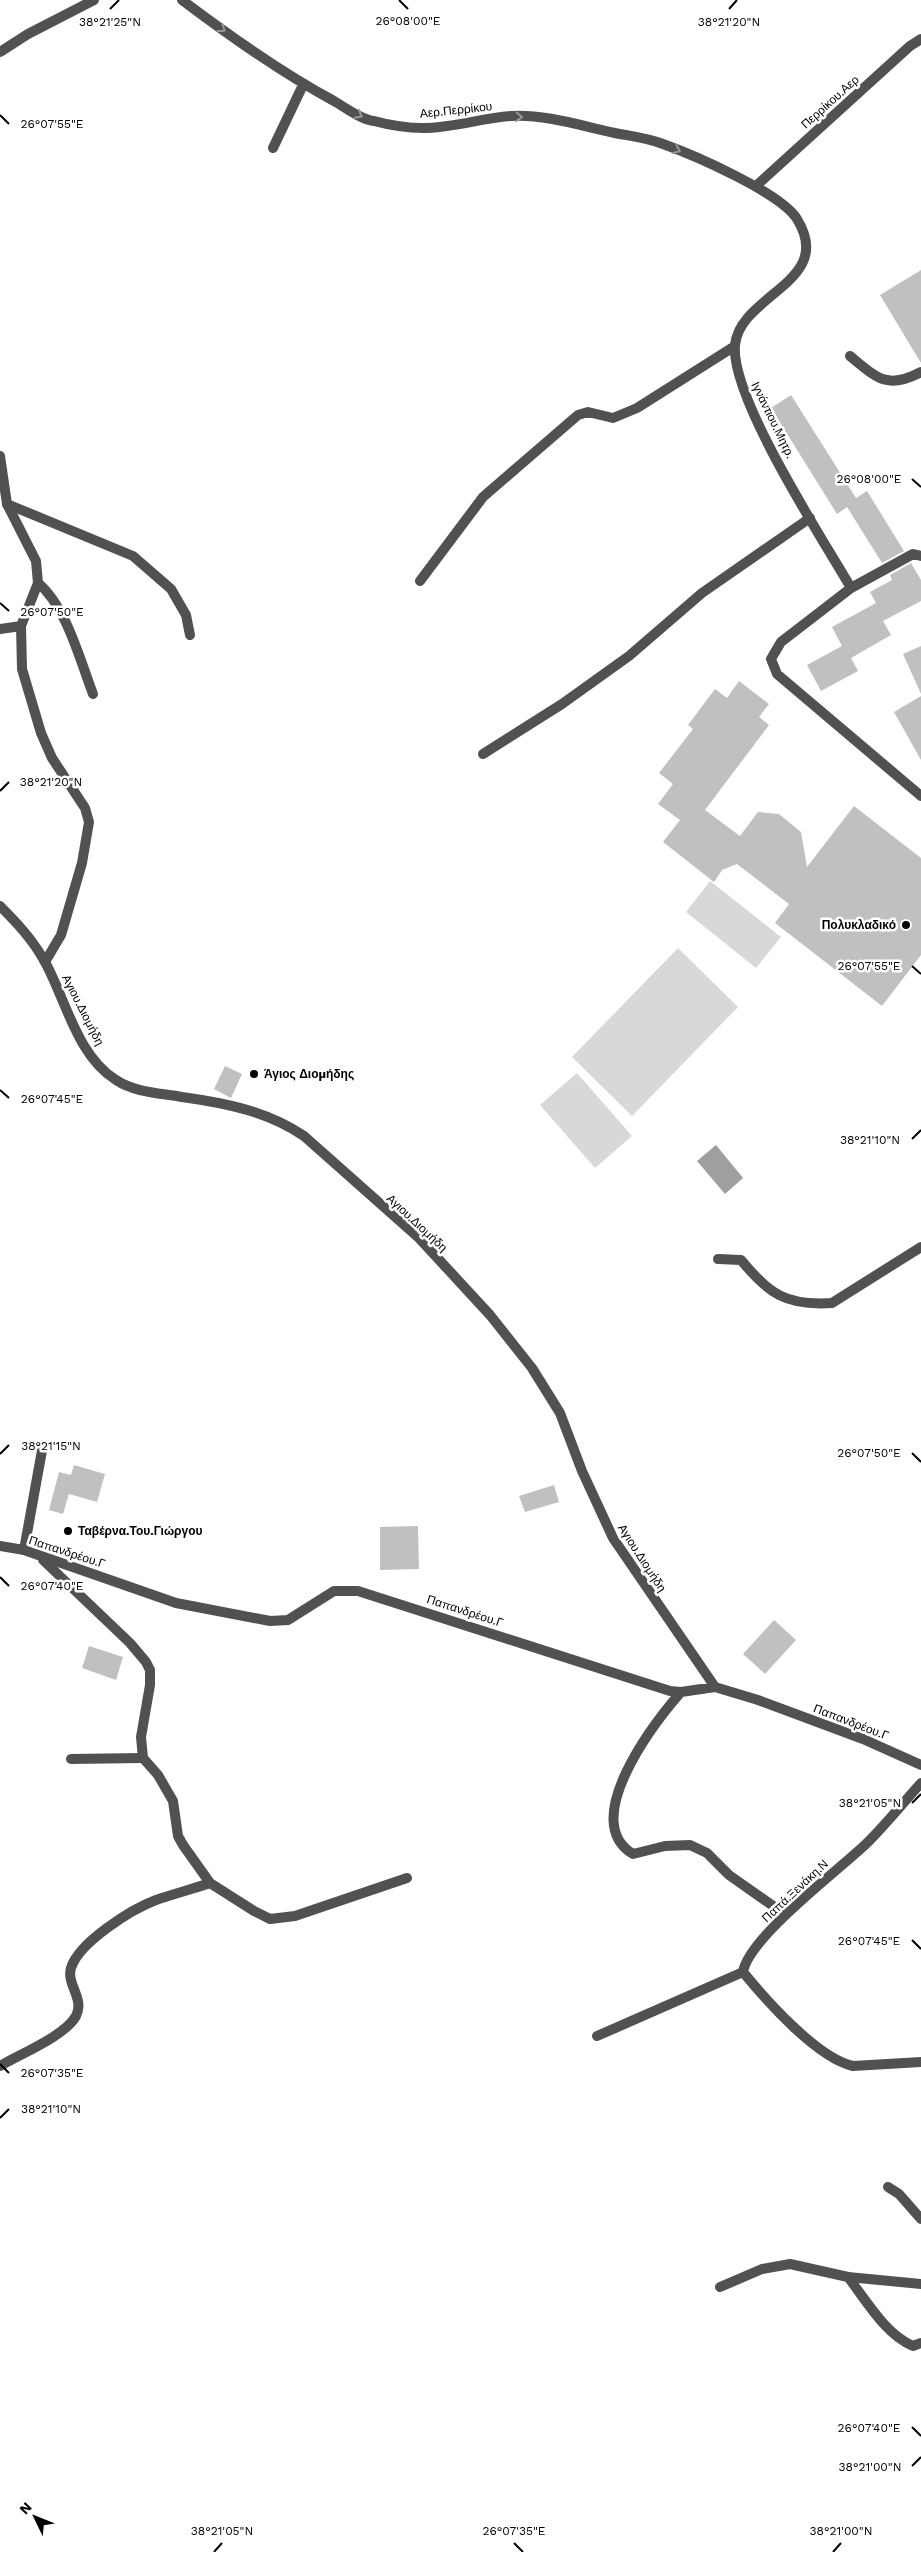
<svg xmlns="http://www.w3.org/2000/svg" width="921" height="2552" font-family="'Work Sans',sans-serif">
  <rect width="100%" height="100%" fill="#fff"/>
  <path fill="#d8d8d8" d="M710 881 781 937 756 968 686 912Z
    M678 948 738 1007 632 1116 572 1057Z
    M577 1073 632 1136 595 1168 540 1105Z"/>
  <path fill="#9f9f9f" d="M716 1145 743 1178 725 1194 697 1161Z"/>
  <path fill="#c0c0c0" d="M921 270V363L880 295Z
    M791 395 856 498 867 491 904 551 882 563 847 507 837 514 771 408Z
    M911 563 921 580V601L883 621 891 635 851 658 858 671 821 691 807 665 842 646 832 627 876 603 870 592 892 580 890 575Z
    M921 646V694L903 654Z
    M739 681 769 704 759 717 769 725 705 810 740 836 758 812 779 814 801 832 807 867 854 806 921 858V955L882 1006 775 923 789 904 737 864 722 870 714 882 663 842 680 820 658 804 673 784 659 773 693 729 688 725 715 689 727 698Z
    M921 696V760L894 712Z
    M225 1066 242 1074 231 1098 214 1089Z
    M74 1465 105 1474 97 1502 69 1494 63 1514 49 1510 59 1472 71 1475Z
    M554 1485 559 1502 525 1512 519 1496Z
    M418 1526 419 1569 380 1570V1527Z
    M774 1620 796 1640 765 1674 743 1654Z
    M89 1646 123 1657 116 1680 82 1668Z"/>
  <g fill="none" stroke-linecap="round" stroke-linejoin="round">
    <path stroke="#515151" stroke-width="10" d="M850 356C877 378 887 390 921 372
      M7 504 133 556 171 589 186 615 190 635
      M38 583C66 606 80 660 93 694
      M483 754 562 704 629 656 702 593 810 518
      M718 1259 741 1260C769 1294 786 1306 832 1303L921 1247
      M24 1550 43 1445
      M71 1759 143 1758
      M597 2036 743 1972
      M0 2066C20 2054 65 2036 76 2016 85 1999 66 1984 71 1968 79 1942 132 1909 156 1900 174 1894 192 1889 210 1883
      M888 2187 899 2194 921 2219
      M848 2277C866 2300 885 2334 913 2346L921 2343"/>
    <path stroke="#515151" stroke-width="10" d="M182 0C231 37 280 72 334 101 346 108 360 119 374 121 389 125 407 128 423 128 452 128 482 118 511 116 545 114 582 126 615 133 630 136 648 138 663 144 694 155 781 193 797 219 836 282 740 294 735 345 730 397 822 538 851 588L913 554 921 556
      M0 52 28 34 94 0
      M273 148 303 85
      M756 186 910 46 921 39
      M0 456 7 504 36 561 38 583 21 626 0 629
      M420 581 483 497 578 415 588 412 613 418 637 408 735 346
      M851 588 781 642 771 659 777 674 921 796
      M21 626 22 669 41 733 52 758 85 808 89 822 82 863 61 935 45 962
      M0 906C17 923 33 940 45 962 66 1000 77 1056 116 1080 136 1093 160 1093 182 1097 225 1103 267 1111 304 1136L419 1238 490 1315 532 1368 560 1413 582 1471 613 1538 715 1687
      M0 1546 24 1550 176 1603 270 1621 288 1620 334 1591H358L670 1691 681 1692 715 1687 758 1700 863 1739 921 1765
      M43 1560 130 1643 146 1662 150 1670V1685L141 1737 143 1758 158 1775 173 1801 178 1836 183 1845 210 1883 254 1911 270 1919 295 1916 407 1878
      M681 1692C654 1723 578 1821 633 1854L665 1846 690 1845 707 1853 729 1875 786 1915
      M921 1783C903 1803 886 1824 867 1843 839 1870 749 1937 743 1972 766 2000 817 2058 853 2066L921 2062
      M720 2287 762 2269 790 2264 848 2277 921 2284"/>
  </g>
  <defs><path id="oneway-chevron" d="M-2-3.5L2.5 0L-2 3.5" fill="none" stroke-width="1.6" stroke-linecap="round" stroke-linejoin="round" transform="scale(1.25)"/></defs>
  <g stroke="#979797">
    <use href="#oneway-chevron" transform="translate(222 29) rotate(35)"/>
    <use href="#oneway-chevron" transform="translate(359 115) rotate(28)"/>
    <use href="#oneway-chevron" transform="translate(519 117) rotate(4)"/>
    <use href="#oneway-chevron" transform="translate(677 150) rotate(24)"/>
  </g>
  <path fill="none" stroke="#000" stroke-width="2" d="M399 0 408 9M110 9 119 0M729 9 737 0M0 115 9 124M912 479 921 487M0 603 9 611M0 791 9 782M912 966 921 974M0 1090 9 1098M912 1139 921 1130M912 1453 921 1462M0 1454 9 1445M0 1577 9 1586M912 1803 921 1794M912 1940 921 1949M0 2064 9 2073M0 2118 9 2109M912 2427 921 2436M912 2466 921 2457M514 2543 523 2552M214 2552 222 2543M833 2552 841 2543"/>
  <g fill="#000" stroke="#fff" stroke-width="2">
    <circle cx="906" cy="925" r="5"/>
    <circle cx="254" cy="1074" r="5"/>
    <circle cx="68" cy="1531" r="5"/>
  </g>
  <g text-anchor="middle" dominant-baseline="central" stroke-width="5" stroke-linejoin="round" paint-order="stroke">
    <g font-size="12" fill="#000" stroke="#fff">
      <text transform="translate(830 102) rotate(-42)">Περρίκου.Αερ</text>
      <text transform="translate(456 110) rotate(-6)">Αερ.Περρίκου</text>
      <text transform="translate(773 420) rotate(64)">Ιγνάντιου.Μητρ.</text>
      <text transform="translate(83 1010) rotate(63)">Αγιου.Διομήδη</text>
      <text transform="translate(417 1223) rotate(43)">Αγιου.Διομήδη</text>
      <text transform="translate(67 1552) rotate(18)">Παπανδρέου.Γ</text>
      <text transform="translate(642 1558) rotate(57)">Αγιου.Διομήδη</text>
      <text transform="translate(465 1611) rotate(18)">Παπανδρέου.Γ</text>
      <text transform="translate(851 1722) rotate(21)">Παπανδρέου.Γ</text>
      <text transform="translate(795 1891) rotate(-43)">Παπά.Ξενάκη.Ν</text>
    </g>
    <g font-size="12" font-weight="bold" fill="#000" stroke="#fff" text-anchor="start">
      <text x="896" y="925" text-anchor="end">Πολυκλαδικό</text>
      <text x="264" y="1074">Άγιος Διομήδης</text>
      <text x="78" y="1531">Ταβέρνα.Του.Γιώργου</text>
    </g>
  </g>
  <g font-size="12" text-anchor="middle" fill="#000" stroke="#fff" stroke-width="5" stroke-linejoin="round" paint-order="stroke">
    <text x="408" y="25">26°08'00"E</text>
    <text x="110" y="26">38°21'25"N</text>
    <text x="729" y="26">38°21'20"N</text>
    <text x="52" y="128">26°07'55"E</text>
    <text x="869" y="483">26°08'00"E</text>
    <text x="52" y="616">26°07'50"E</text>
    <text x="51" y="786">38°21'20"N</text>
    <text x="869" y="970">26°07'55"E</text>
    <text x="52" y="1103">26°07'45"E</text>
    <text x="870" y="1144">38°21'10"N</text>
    <text x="51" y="1450">38°21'15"N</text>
    <text x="869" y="1457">26°07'50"E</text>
    <text x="52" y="1590">26°07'40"E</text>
    <text x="870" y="1807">38°21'05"N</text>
    <text x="869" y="1945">26°07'45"E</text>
    <text x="52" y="2077">26°07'35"E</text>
    <text x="51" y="2113">38°21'10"N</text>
    <text x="869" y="2432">26°07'40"E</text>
    <text x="870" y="2471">38°21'00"N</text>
    <text x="222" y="2535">38°21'05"N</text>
    <text x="841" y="2535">38°21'00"N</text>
    <text x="514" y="2535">26°07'35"E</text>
  </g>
  <g transform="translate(35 2517) rotate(313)" stroke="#ffffff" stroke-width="4" paint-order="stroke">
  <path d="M0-4L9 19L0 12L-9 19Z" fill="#000000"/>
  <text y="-8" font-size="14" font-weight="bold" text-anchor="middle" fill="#000000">N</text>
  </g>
</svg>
